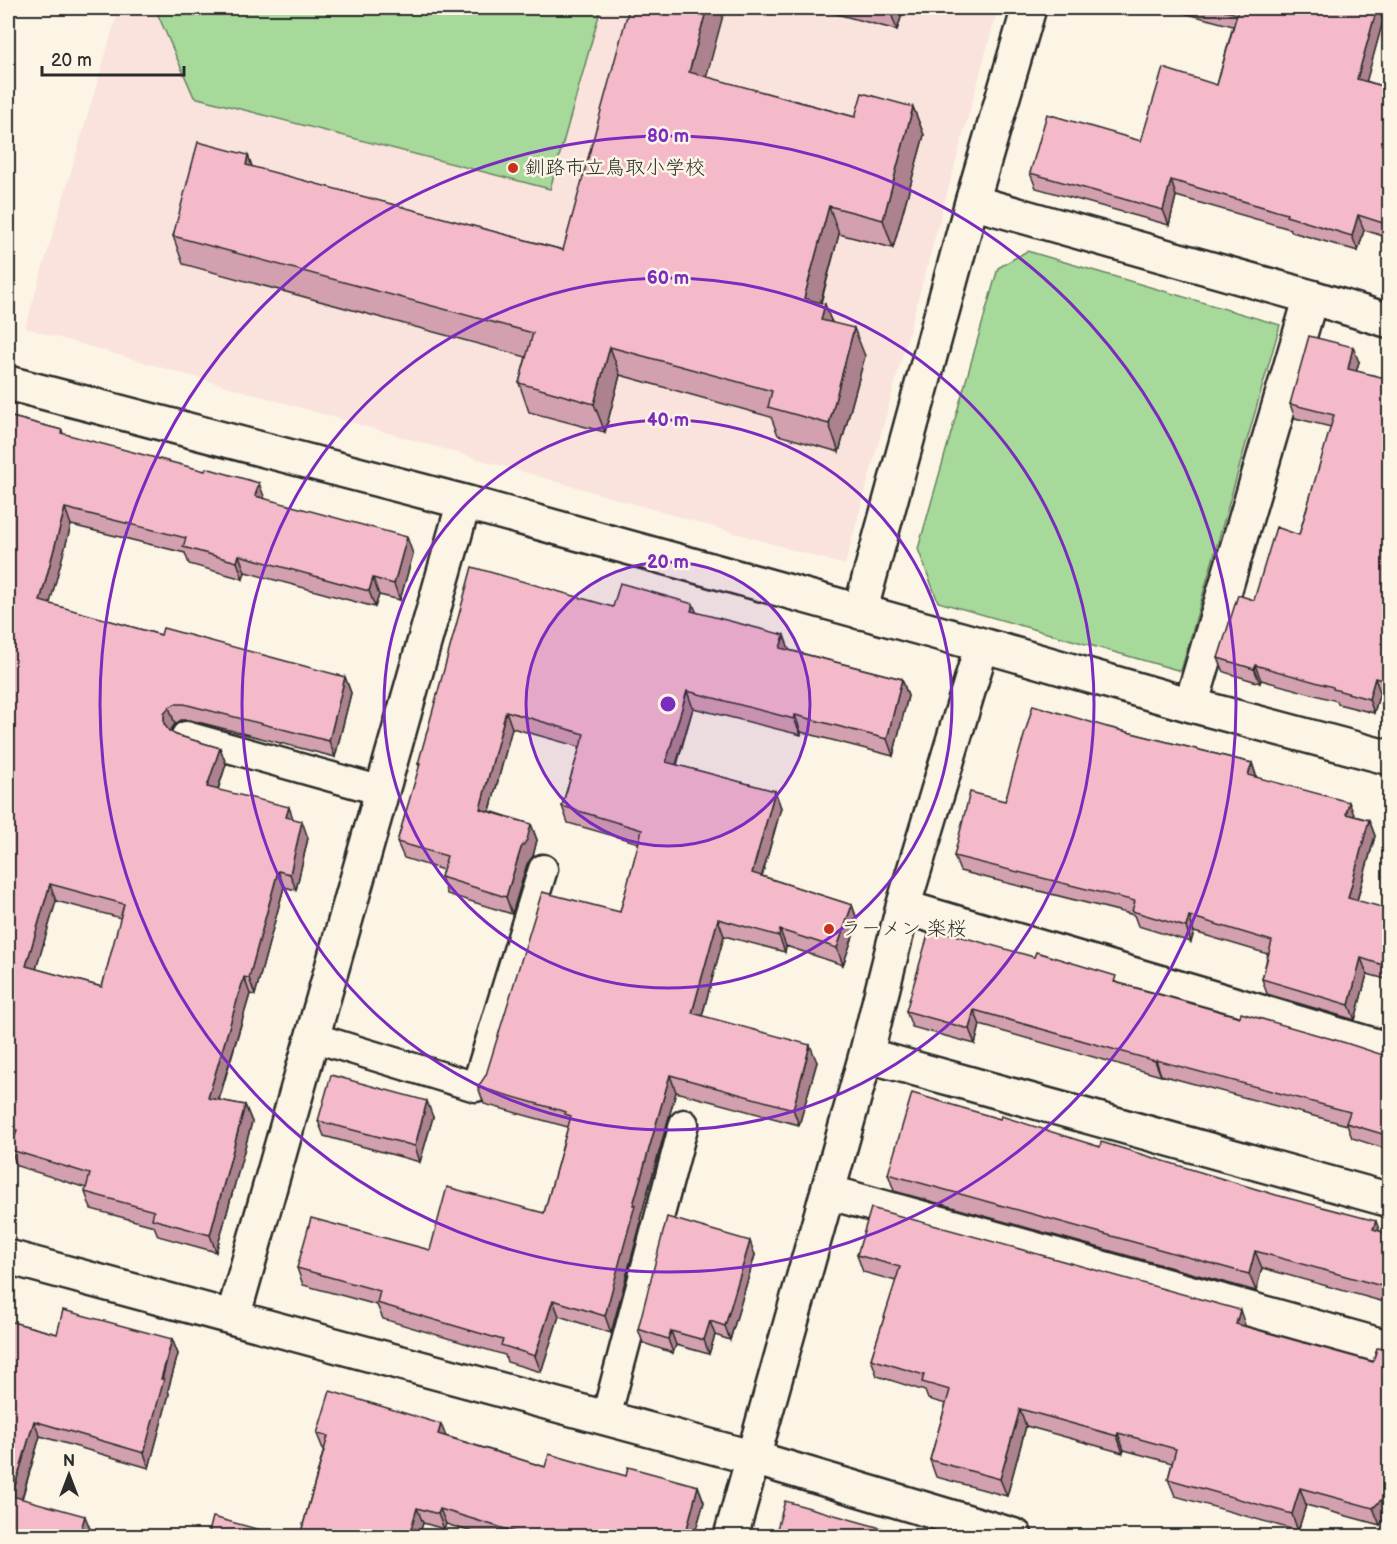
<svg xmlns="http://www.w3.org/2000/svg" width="1397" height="1544" font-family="'Balsamiq Sans','Klee One',sans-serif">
  <rect width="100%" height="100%" fill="#fcf5e5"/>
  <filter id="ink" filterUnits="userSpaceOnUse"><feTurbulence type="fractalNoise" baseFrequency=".0167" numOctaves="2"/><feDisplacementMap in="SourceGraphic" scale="12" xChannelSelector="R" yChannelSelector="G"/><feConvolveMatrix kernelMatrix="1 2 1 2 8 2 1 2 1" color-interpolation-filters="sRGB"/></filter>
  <g filter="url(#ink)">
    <path fill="#fae3dd" d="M119 8H998L845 565 25 328Z"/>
    <path fill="#a6d99a" stroke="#688262" stroke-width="1.5" d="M155 8H601L550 189 194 97Z
      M1027 251 1280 325 1181 671 938 602 918 549 998 268Z"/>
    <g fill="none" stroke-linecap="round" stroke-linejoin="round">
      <g stroke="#2b2b2b" stroke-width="33">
        <path id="service" d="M186 736 382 791
          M312 1037 476 1087 543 869
          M606 1417 684 1124"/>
      </g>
      <g stroke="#2b2b2b" stroke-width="38">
        <path id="minor" d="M972 202 1311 297
          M8 383 464 502 982 645 1191 705 1390 758
          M860 612 972 202 1029 8
          M1191 705 1311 297 1390 321
          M903 907 1390 1050
          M866 1055 1390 1200
          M828 1192 1390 1348
          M8 1257 754 1458 1015 1536
          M233 1317 464 502
          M731 1536 866 1055 903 907 982 645"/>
      </g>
      <use href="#service" stroke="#fcf5e5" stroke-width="28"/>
      <use href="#minor" stroke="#fcf5e5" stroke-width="33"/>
    </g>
    <path fill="#d2a0ae" stroke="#2b2b2b" stroke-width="1.5" fill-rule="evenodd" d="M814 8H904L897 30Z
      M1165 8H1389V23L1383 21 1366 81 1389 88V238L1364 230 1358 251 1292 232 1290 229 1176 196 1169 225 1036 188 1030 173 1141 141 1217 85 1233 26Z
      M706 77 855 117 913 107 924 135 893 248 839 234 821 303 832 322 865 356 839 452 778 435 771 417 620 375 605 432 529 412 519 383 526 357 183 264 173 236 248 155 252 167 563 250Z
      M1359 362 1356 371 1389 379V695L1380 692 1374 713 1338 704 1337 701 1261 680 1260 683 1224 672 1218 658 1254 600 1299 535 1331 427 1295 418 1290 404Z
      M8 416 62 430 63 434 265 499 413 554 400 600 379 595 375 607 245 572 243 579 189 564 185 553 71 525 49 604 161 635 345 677 351 693 335 757 190 720H181L175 724 170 731V732L176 735 220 748 226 764 218 790 293 819 308 838 296 890 284 887 255 995 250 994 219 1100 245 1105 252 1122 216 1252 158 1236 154 1226 91 1209 85 1192 86 1188 17 1166 11 1150 13 1144 8 1143ZM56 901 121 918 102 987 36 969Z
      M693 604 696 612 789 650 902 679 908 696 893 756 801 732V735L693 708 677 765 775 791 781 808 762 876 852 905 858 922 843 965 786 946 785 952 724 936 702 1016 817 1062 799 1125 676 1092 640 1219 641 1222 611 1333 559 1316 541 1372 507 1362 505 1355 383 1319 377 1305 303 1285 297 1268 430 1250 544 1213 568 1127 484 1104 478 1087 620 912 639 843 568 823 562 806 580 747 512 728 490 811 531 824 537 840 533 856 527 864 512 914 447 894 441 877 443 870 404 858 397 842 420 767 418 764 613 607Z
      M1107 727 1252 763 1257 778 1354 816 1369 820 1375 836 1357 901 1389 909V980L1367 974 1355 1020 1267 994 1262 979 1268 954 1194 932 1191 942 1138 926 1134 915 960 871 954 856 1005 801Z
      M1034 957 1119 983 1389 1057V1150L1352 1138 1347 1125 1161 1075V1076L980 1025 975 1044 912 1027 906 1011Z
      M433 1117 420 1162 324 1136 318 1121Z
      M1000 1119 1100 1147 1389 1234V1322L1386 1312 1388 1303 1262 1268 1256 1291 894 1191 888 1174Z
      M755 1255 730 1340 715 1335 709 1354 676 1345 673 1353 643 1343 638 1329Z
      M857 1255 1246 1327 1373 1362 1388 1349 1380 1525 1306 1505 1298 1531 1175 1496 1168 1479 1172 1463 1124 1450 1123 1453 1026 1426 1007 1496 936 1477 930 1460 946 1404 928 1399 925 1391 877 1376 871 1359 896 1281 863 1272Z
      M8 1321 57 1334 172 1339 178 1354 168 1390 169 1394 149 1468 40 1436 22 1499 91 1531 8 1536Z
      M317 1434 446 1436 545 1467 626 1476 698 1486 704 1502 694 1536H485L446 1524 444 1529 423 1523 419 1536H300L324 1449H323Z"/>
    <path fill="#ab828d" stroke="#2b2b2b" stroke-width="1.5" d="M707 8H725L700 101 689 72Z
      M889 8H904L897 30Z
      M1377 8H1378L1383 21 1363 94 1357 79Z
      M913 107 924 135 893 248 883 220Z
      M248 155 258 183 246 165Z
      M1171 180 1176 196 1169 225 1163 210Z
      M829 206 839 234 814 326 804 298Z
      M1358 215 1364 230 1358 251 1352 236Z
      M825 304 835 332 821 320Z
      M854 328 865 356 839 452 829 424Z
      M610 347 620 375 605 432 594 404Z
      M1353 347 1359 362 1353 383 1348 369Z
      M259 483 265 499 255 496Z
      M65 508 71 525 46 618 40 601Z
      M407 537 413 554 400 600 394 584Z
      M239 555 245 572 243 579 237 562Z
      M373 578 379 595 375 607 369 591Z
      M693 604 700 621 691 611Z
      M784 635 790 652 780 648Z
      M1255 665 1261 680 1260 683 1254 669Z
      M345 677 351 693 335 757 329 741Z
      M1375 678 1380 692 1374 713 1369 699Z
      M902 679 908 696 893 756 887 739Z
      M687 691 693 708 672 778 666 762Z
      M169 707 175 724 170 731V741L164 724V714Z
      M506 711 512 728 486 825 480 809Z
      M795 715 801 732V735L794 719Z
      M220 748 226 764 213 804 207 787Z
      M1252 763 1257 779 1248 775Z
      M775 791 781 808 758 889 752 873Z
      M1349 802 1355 817 1346 814Z
      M289 807 295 824 286 817Z
      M1369 820 1375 836 1353 914 1348 898Z
      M302 821 308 838 296 890 290 874Z
      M531 824 537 840 533 856 527 864 512 914 506 897 521 848Z
      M278 871 284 887 255 995 249 978Z
      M50 884 56 901 32 983 26 966Z
      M852 905 858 922 843 965 837 948Z
      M1189 916 1194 932 1191 942 1186 927Z
      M718 919 724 936 698 1030 692 1013Z
      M780 930 786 946 785 952 779 936Z
      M1361 958 1367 974 1355 1020 1349 1005Z
      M244 977 250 994 214 1114 208 1098Z
      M974 1010 980 1025 975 1044 969 1029Z
      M810 1045 817 1062 799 1125 793 1109Z
      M1156 1060 1161 1075V1076L1155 1061Z
      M670 1075 676 1092 640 1219 641 1222 611 1333 605 1316 633 1205Z
      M427 1101 433 1117 420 1162 415 1146Z
      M245 1105 252 1122 216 1252 210 1235Z
      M1376 1221 1382 1238 1373 1229Z
      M750 1241 755 1255 730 1340 725 1326Z
      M1255 1251 1262 1268 1256 1291 1249 1274Z
      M553 1300 559 1316 541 1372 535 1356Z
      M1240 1310 1246 1328 1236 1324Z
      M710 1321 715 1335 709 1354 704 1340Z
      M671 1331 676 1345 673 1353 668 1339Z
      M172 1339 178 1354 168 1390 169 1394 149 1468 144 1453Z
      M1020 1409 1026 1426 1007 1496 1000 1479Z
      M34 1421 40 1436 18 1511 12 1496Z
      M441 1424 447 1439 438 1434Z
      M1118 1433 1124 1450 1123 1453 1117 1436Z
      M698 1486 704 1502 694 1536H685Z
      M1300 1488 1306 1505 1298 1531 1292 1514Z
      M1389 1492V1515L1380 1525 1373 1508Z
      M417 1508 423 1523 419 1536H409Z
      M440 1509 446 1524 444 1529 438 1514Z
      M85 1516 91 1531 89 1536H79Z"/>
    <path fill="#f4baca" stroke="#2b2b2b" stroke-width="1.5" fill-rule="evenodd" d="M629 8H707L689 72 855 117 862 93 913 107 883 220 829 206 804 298 825 304 821 320 854 328 829 424 768 407 772 391 610 347 594 404 519 383 533 333 173 236 198 142 248 155 246 165 563 250Z
      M1215 8H1377L1357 79 1389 88V225L1358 215 1352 236 1286 216 1287 214 1171 180 1163 210 1030 173 1047 114 1141 141 1163 68 1217 85 1237 14Z
      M1309 336 1353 347 1348 369 1389 379V682L1375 678 1369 699 1333 689V687L1255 665 1254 669 1218 658 1238 595 1254 600 1276 527 1299 535 1334 415 1290 404Z
      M8 416 62 430 61 433 205 471 206 468 259 483 255 496 407 537 394 584 373 578 369 591 239 555 237 562 183 547 186 538 65 508 40 601 161 635 163 628 345 677 329 741 184 704H175L169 707 164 714V724L169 731 176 735 220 748 207 787 289 807 286 817 302 821 290 874 278 871 249 978 244 977 208 1098 245 1105 210 1235 152 1219 154 1211 85 1192 90 1174 11 1150 17 1130 8 1128ZM50 884 124 904 102 987 26 966Z
      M472 567 613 607 620 583 693 604 691 611 784 635 780 648 902 679 887 739 795 715 794 719 687 691 666 762 775 791 752 873 852 905 837 948 780 930 779 936 718 919 692 1013 810 1045 793 1109 670 1075 633 1205H635L605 1316 553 1300 535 1356 501 1345 503 1340 377 1303 380 1291 297 1268 311 1218 430 1250 447 1187 544 1213 571 1116 565 1114 566 1112 478 1087 486 1075 542 892 620 912 642 830 562 806 584 734 506 711 480 809 531 824 527 840 521 848 506 897 441 877 447 856 397 842 420 764H418L431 717Z
      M1033 705 1107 727 1252 763 1248 775 1349 802 1346 814 1369 820 1348 898 1389 909V967L1361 958 1349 1005 1262 979 1272 941 1189 916 1186 927 1132 911 1135 901 954 856 970 792 1005 801Z
      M930 928 1034 957 1036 952 1116 976 1114 982 1240 1017 1241 1013 1346 1043 1389 1057V1136L1346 1123 1350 1112 1156 1060 1155 1061 974 1010 969 1029 906 1011Z
      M331 1075 427 1101 415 1146 318 1121Z
      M912 1093 1000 1119 1001 1116 1100 1147 1101 1142 1276 1195 1376 1221 1373 1229 1389 1234V1288L1255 1251 1249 1274 888 1174Z
      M871 1208 1240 1310 1236 1324 1373 1362 1377 1348 1388 1349 1389 1348V1492L1373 1508 1300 1488 1292 1514 1168 1479 1176 1449 1118 1433 1117 1436 1020 1409 1000 1479 930 1460 950 1390 922 1382 924 1375 871 1359 900 1267 857 1255Z
      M667 1217 750 1241 725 1326 710 1321 704 1340 671 1331 668 1339 638 1329Z
      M1389 1297V1314L1386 1312Z
      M63 1310 172 1339 161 1379H164L144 1453 34 1421 12 1496 85 1516 79 1536H8V1321L57 1334Z
      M330 1391 441 1424 438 1434 545 1467 549 1454 626 1476 628 1467 698 1486 685 1536H528L440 1509 438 1514 417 1508 409 1536H300L328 1436 317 1434Z
      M785 1501 909 1536H775Z
      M213 1517 282 1536H208Z"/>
  </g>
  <circle cx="668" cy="704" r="142" fill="#7b2cbf" fill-opacity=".12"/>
  <g fill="none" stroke="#7b2cbf" stroke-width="3">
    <circle cx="668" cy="704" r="142"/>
    <circle cx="668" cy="704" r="284"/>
    <circle cx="668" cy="704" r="426"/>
    <circle cx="668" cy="704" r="568"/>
  </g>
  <g fill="#c8321e" stroke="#fcf5e5" stroke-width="2">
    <circle cx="513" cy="168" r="6"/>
    <circle cx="829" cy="929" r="6"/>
  </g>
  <g text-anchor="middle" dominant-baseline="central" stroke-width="5" stroke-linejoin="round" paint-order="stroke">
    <g font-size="20" fill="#2b2b2b" stroke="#fcf5e5" text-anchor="start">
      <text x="525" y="168">釧路市立鳥取小学校</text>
      <text x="841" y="929">ラ－メン 楽桜</text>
    </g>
  </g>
  <circle cx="668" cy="704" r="9" fill="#7b2cbf" stroke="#fcf5e5" stroke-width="3"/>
  <g font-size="18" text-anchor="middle" font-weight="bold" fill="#7b2cbf" stroke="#fcf5e5" stroke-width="5" stroke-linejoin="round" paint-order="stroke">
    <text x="668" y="142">80 m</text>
    <text x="668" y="284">60 m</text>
    <text x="668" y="426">40 m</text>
    <text x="668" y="568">20 m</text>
  </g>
  <rect width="1397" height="1544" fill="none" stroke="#fcf5e5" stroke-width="30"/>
  <rect x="15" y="15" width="1367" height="1514" fill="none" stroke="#2b2b2b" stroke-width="2" filter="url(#ink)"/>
  <g transform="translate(69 1475)" stroke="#fcf5e5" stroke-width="4.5" paint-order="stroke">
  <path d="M0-4.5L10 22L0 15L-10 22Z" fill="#2b2b2b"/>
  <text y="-9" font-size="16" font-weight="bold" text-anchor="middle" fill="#2b2b2b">N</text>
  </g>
  <path d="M42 66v9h142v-9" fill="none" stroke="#2b2b2b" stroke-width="3"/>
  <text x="51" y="66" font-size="18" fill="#2b2b2b" stroke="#fcf5e5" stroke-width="4.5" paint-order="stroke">20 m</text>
</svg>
